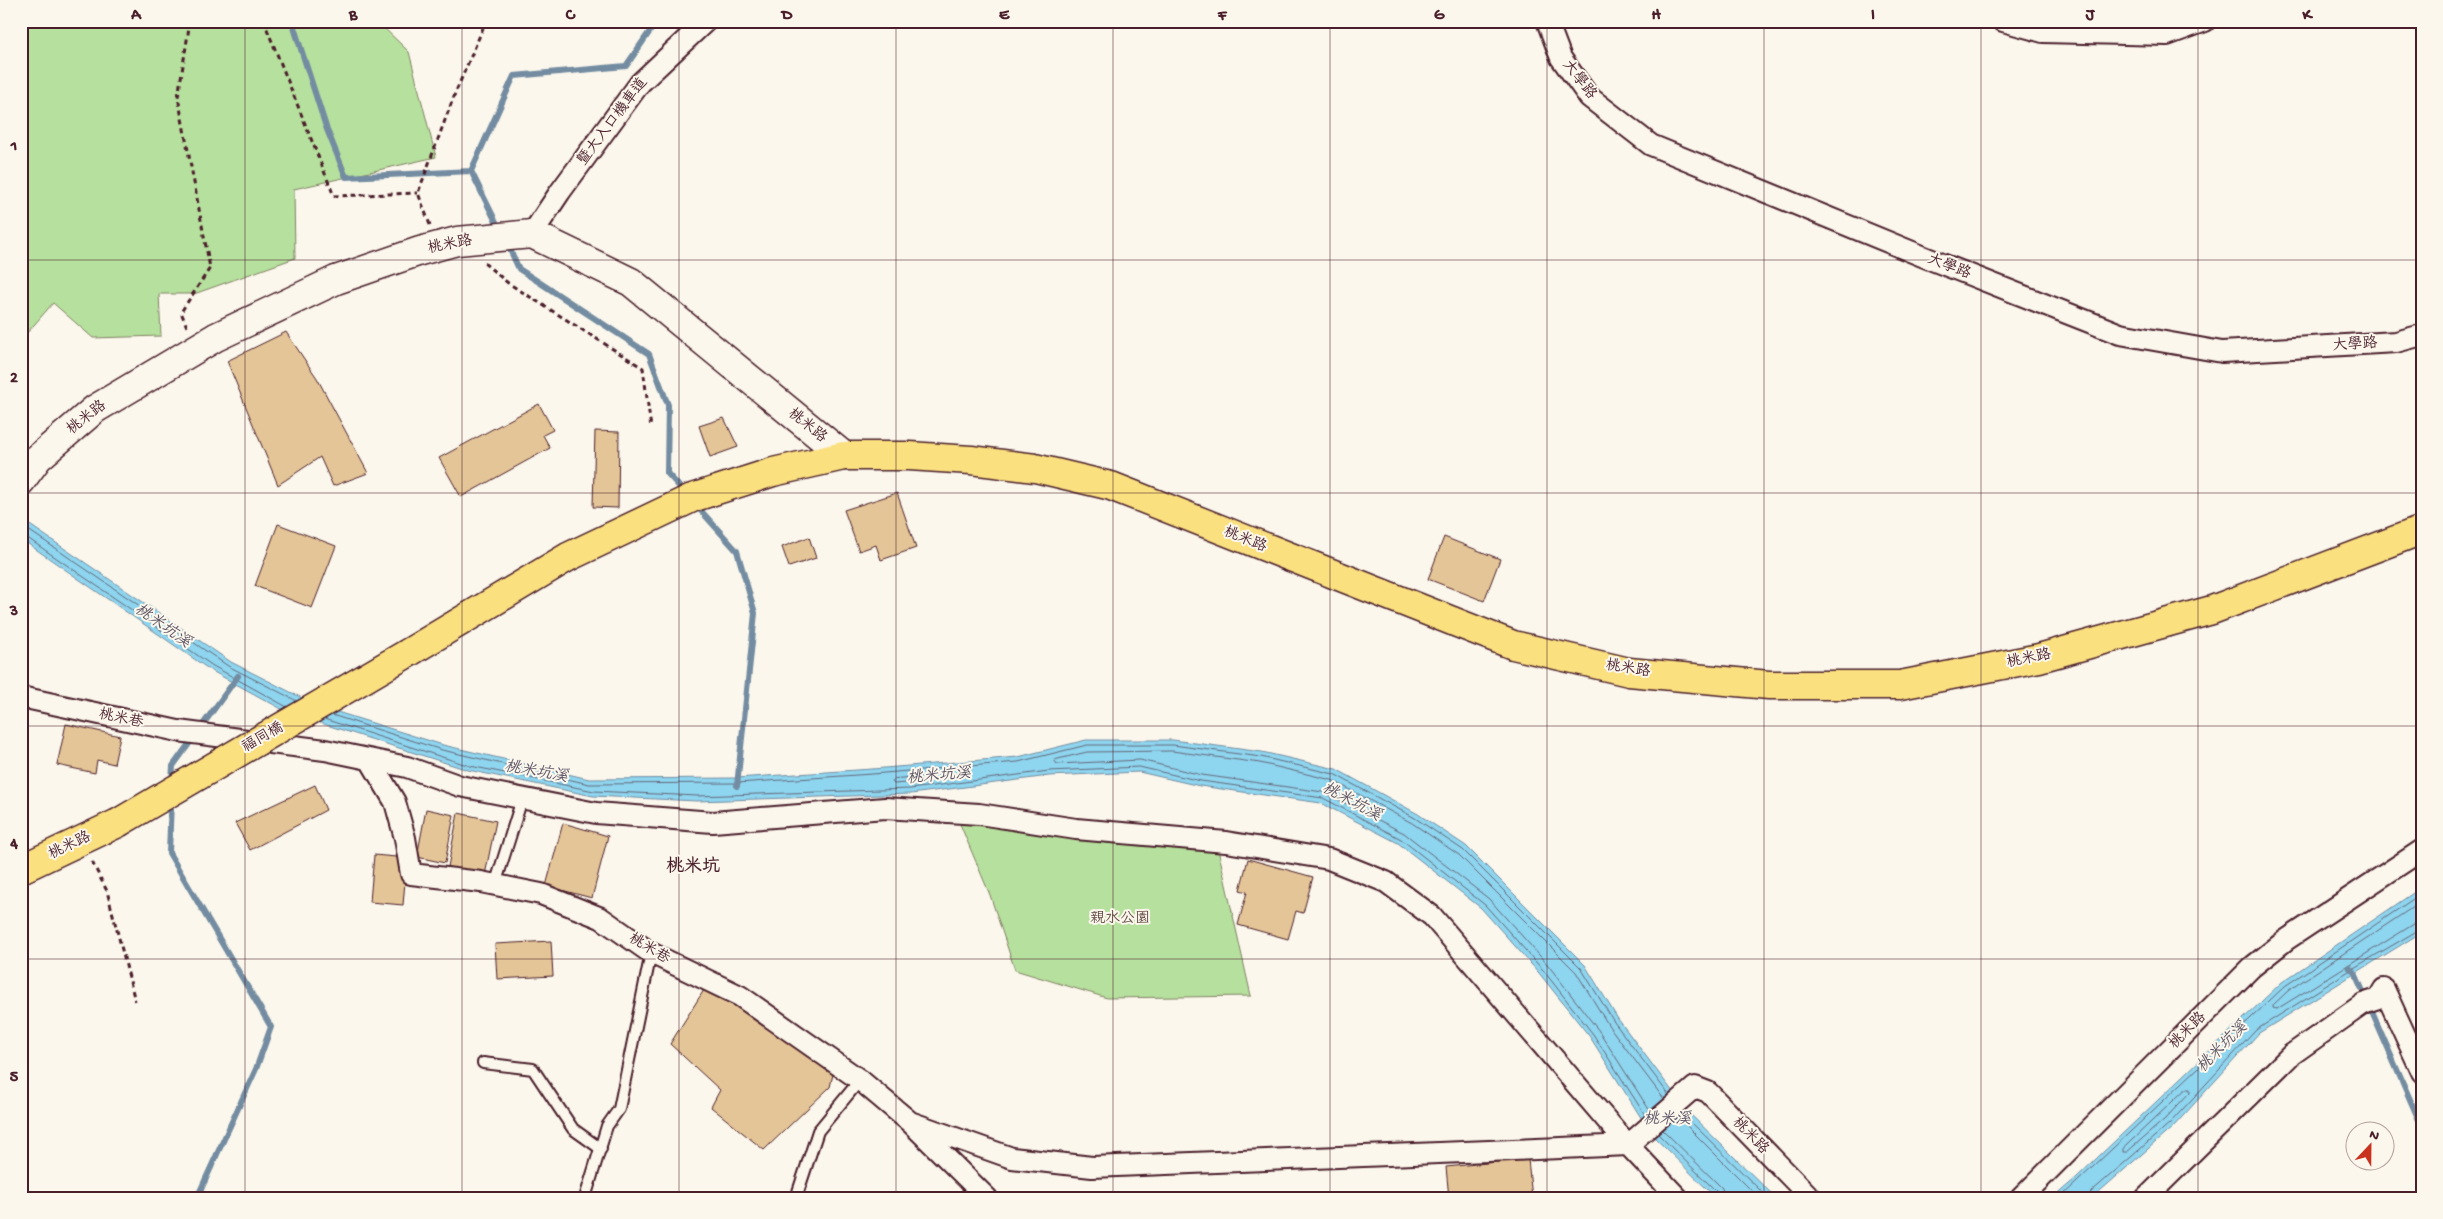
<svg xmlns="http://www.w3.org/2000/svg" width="2443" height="1219" font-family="'Gochi Hand','LXGW WenKai TC',sans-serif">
  <rect width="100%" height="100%" fill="#fbf7ec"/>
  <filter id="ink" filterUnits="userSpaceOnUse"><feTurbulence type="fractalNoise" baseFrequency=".02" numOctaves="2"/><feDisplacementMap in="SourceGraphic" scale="10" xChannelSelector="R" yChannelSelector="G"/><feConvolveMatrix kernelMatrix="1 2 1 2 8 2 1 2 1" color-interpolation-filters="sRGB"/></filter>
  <g filter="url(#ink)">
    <path fill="#b6e09d" stroke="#808064" d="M21 21H377L409 52 436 157 294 189 295 258 194 294H159L161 336 93 338 53 303 21 340Z
      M957 817 1218 849 1251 996 1107 998 1015 970 990 895Z"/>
    <path fill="#8ed5ef" stroke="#738ca1" d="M21 519 231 662 318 706 443 745 589 779 736 778 872 769 1018 757 1086 740H1173L1262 752 1336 769 1418 814 1466 846 1585 965 1618 1019 1688 1112 1776 1198H1716L1652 1135 1590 1037 1539 973 1481 908 1398 843 1321 803 1200 786 1139 772 1049 776 911 794 697 801 593 796 468 770 289 713 210 670 21 539Z
      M2422 887V932L2259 1033 2173 1127 2092 1198H2053L2076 1178 2282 982Z"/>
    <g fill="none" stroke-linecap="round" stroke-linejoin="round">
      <path stroke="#656879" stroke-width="1" d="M21 525 228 666 297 701
        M21 536 26 537 213 666 287 707
        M332 715 442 750 589 784 737 783 872 774 1018 762 1087 745H1173L1261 757 1334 774 1415 818 1463 850 1581 968 1614 1022 1669 1095
        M324 719 470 766 594 791 697 796 910 789 1049 771 1139 767 1201 781 1323 798 1401 839 1485 905 1543 970 1593 1034 1645 1115
        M928 776 930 778 928 781 894 784 892 782 894 779Z
        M2422 901 2289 990 2273 1005V1008L2277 1009 2414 924 2422 922
        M2186 1089H2190V1092L2165 1119 2127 1152H2123V1149Z
        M1650 1111 1599 1031 1548 965 1489 899 1404 833 1323 792 1202 775 1140 760 1057 764 1054 760 1087 752 1172 751 1260 763 1332 780 1412 823 1459 855 1576 972 1609 1026 1664 1099
        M1682 1113 1768 1198
        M1678 1117 1759 1198
        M1663 1130 1722 1188 1725 1198
        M1658 1134 1717 1192 1719 1198
        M2060 1198 2285 986 2422 893
        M2089 1198 2091 1192 2170 1123 2256 1030 2352 969 2422 928"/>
      <path stroke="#738ca1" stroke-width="6" d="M292 21 326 127 346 177 471 171
        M500 230 471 171 514 76 626 66 657 21
        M507 243 519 269 649 354 668 405 667 473 686 494
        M694 503 737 551 755 613 737 786
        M172 782 173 766 238 676
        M171 800 169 853 271 1027 256 1069 197 1198
        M2349 967 2355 973 2422 1127"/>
    </g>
    <path fill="#e4c597" stroke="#4a1f2b" d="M286 332 317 378 368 473 333 486 320 457 278 485 227 361Z
      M539 404 553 430 543 435 550 448 461 497 439 458Z
      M724 418 738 447 710 457 699 426Z
      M595 431 619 432 618 508 593 507Z
      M897 493 916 548 881 560 876 545 859 551 844 510Z
      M278 524 336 546 312 608 255 586Z
      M809 537 816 558 789 567 782 547Z
      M1444 537 1500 559 1484 601 1428 579Z
      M66 724 120 736 114 764 97 760 95 773 57 765Z
      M315 785 326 810 250 850 235 823Z
      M426 809 454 815 445 863 417 857Z
      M458 813 496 821 485 875 448 867Z
      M563 823 608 836 592 898 546 886Z
      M374 855 407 858 403 905 370 902Z
      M1248 859 1313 877 1303 913 1296 911 1288 939 1238 925 1247 892 1240 890Z
      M551 941 553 976 497 979 495 944Z
      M709 982 834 1070 830 1087 764 1150 711 1107 720 1090 670 1044Z
      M1528 1159 1532 1198H1449L1446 1167Z"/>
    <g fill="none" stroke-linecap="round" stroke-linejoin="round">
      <g stroke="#4a1f2b" stroke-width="14">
        <path id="lane" d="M495 885 522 799
          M483 1063 533 1069 573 1129 601 1149
          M585 1198 607 1126 619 1109 651 953
          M796 1198 818 1131 860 1080"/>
      </g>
      <g stroke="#4a1f2b" stroke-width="24">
        <path id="street" d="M1547 21 1561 58 1589 97 1651 145 1927 258 2120 334 2222 352 2396 342 2422 335
          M2003 21 2043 32 2167 35 2205 21
          M532 234 560 192 640 83 706 21
          M21 697 178 731 325 750 407 767 460 786 596 813 713 822 885 808 979 814 1076 829 1226 842 1329 859 1386 882 1432 916 1628 1145 1678 1198
          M370 760 395 802 405 838 411 874 481 882 541 894 601 918 651 953 740 996 860 1080 910 1122 987 1198
          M910 1122 1012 1158 1092 1167 1561 1148 1628 1145 1695 1087 1708 1092 1811 1198
          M2021 1198 2252 967 2286 940 2422 850
          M2146 1198 2291 1055 2363 1004 2378 999 2384 989 2422 1072"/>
      </g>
      <g stroke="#4a1f2b" stroke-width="31">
        <path id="secondary" d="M21 481 38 458 95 409 216 337 336 280 420 251 457 241 532 234 631 282 844 456"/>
      </g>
      <g stroke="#4a1f2b" stroke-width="31">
        <path id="primary" d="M408 653 568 557 692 498 773 472 844 456H909L971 460 1035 468 1111 486 1513 645 1629 672 1769 685H1900L2039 658 2212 610 2422 530
          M21 869 118 823"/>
      </g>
      <path stroke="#4a1f2b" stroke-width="3" stroke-dasharray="5 4" stroke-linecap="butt" d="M262 21 267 29 334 196 418 193
        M430 225 418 193 454 96 486 21
        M484 263 508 283 643 368 651 428
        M187 327 181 312 210 268 178 97 190 21
        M92 862 107 891 135 1001"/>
      <use href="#lane" stroke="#fbf7ec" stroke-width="10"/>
      <use href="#street" stroke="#fbf7ec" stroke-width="20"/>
      <use href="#secondary" stroke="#fbf7ec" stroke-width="28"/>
      <use href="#primary" stroke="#fbe080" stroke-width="28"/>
      <g stroke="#4a1f2b" stroke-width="31" stroke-linecap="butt">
        <path id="primary-bridge" d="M118 823 408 653"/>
      </g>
      <use href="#primary-bridge" stroke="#fbe080" stroke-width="28"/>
    </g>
  </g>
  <path fill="none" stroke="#4a1f2b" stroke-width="1" stroke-opacity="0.55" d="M245 21V1198M462 21V1198M679 21V1198M896 21V1198M1113 21V1198M1330 21V1198M1547 21V1198M1764 21V1198M1981 21V1198M2198 21V1198M21 260H2422M21 493H2422M21 726H2422M21 959H2422"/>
  <g text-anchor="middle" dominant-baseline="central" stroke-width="4" stroke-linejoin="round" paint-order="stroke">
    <g font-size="15" fill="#4a1f2b" stroke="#fbf7ec">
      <text transform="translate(1579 80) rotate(52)">大學路</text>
      <text transform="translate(613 122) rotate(-53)">暨大入口機車道</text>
      <text transform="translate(450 245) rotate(-11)">桃米路</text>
      <text transform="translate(1949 267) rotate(21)">大學路</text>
      <text transform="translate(2355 345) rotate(-4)">大學路</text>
      <text transform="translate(87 418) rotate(-38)">桃米路</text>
      <text transform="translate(807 426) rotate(39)">桃米路</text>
      <text transform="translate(1245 540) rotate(22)">桃米路</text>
      <text transform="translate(2029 659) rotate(-12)">桃米路</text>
      <text transform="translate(1628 669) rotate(9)">桃米路</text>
      <text transform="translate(121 719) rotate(12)">桃米巷</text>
      <text transform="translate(263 738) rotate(-30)">福同橋</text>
      <text transform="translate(70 846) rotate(-26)">桃米路</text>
      <text transform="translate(649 949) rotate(31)">桃米巷</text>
      <text transform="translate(2188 1031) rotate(-45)">桃米路</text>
      <text transform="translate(1750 1136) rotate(46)">桃米路</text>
    </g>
    <g font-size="15" fill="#654f48" stroke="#fbf7ec">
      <text x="1120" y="919">親水公園</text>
    </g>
    <g font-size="16" font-style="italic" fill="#5e5666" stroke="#fbf7ec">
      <text transform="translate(162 627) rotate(35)">桃米坑溪</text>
      <text transform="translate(536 773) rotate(10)">桃米坑溪</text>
      <text transform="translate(939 777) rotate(-5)">桃米坑溪</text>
      <text transform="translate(1351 803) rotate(28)">桃米坑溪</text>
      <text transform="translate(2223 1048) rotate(-45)">桃米坑溪</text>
      <text x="1667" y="1120">桃米溪</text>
    </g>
    <g font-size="18" font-weight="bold" fill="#4a1f2b" stroke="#fbf7ec">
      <text x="693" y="867">桃米坑</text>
    </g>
  </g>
  <rect width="2443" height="1219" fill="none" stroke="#fbf7ec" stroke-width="55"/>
  <g transform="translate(2370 1146) rotate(22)"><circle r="24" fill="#fbf7ec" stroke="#b4a19f"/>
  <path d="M0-4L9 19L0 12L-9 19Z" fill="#c8321e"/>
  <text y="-8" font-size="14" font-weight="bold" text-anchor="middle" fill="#4a1f2b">N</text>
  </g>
  <rect x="28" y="28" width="2388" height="1164" fill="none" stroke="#4a1f2b" stroke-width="2"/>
  <g font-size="16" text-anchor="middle" font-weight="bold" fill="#4a1f2b">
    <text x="136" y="19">A</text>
    <text x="353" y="19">B</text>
    <text x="570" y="19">C</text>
    <text x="787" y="19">D</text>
    <text x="1004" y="19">E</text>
    <text x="1222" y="19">F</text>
    <text x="1439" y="19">G</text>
    <text x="1656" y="19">H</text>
    <text x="1873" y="19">I</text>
    <text x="2090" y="19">J</text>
    <text x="2307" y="19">K</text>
    <text x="14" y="150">1</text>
    <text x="14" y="382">2</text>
    <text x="14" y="615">3</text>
    <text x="14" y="848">4</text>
    <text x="14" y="1081">5</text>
  </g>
</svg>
